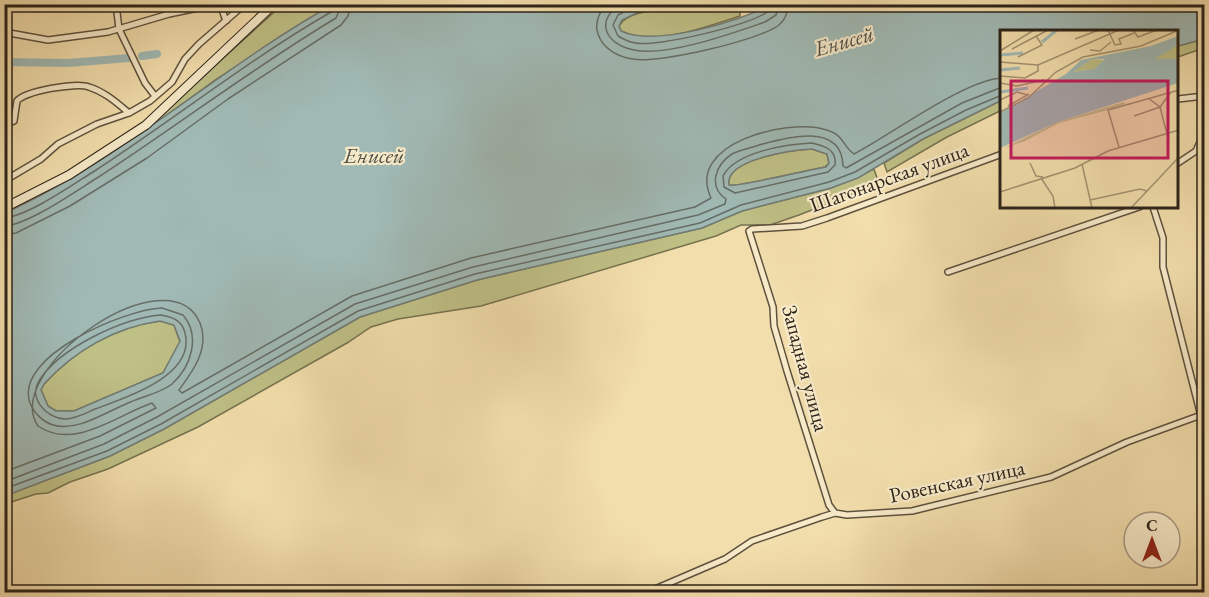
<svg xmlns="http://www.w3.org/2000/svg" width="1209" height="597" font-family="'EB Garamond',serif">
  <rect width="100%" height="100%" fill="#f2deac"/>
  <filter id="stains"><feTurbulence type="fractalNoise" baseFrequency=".00333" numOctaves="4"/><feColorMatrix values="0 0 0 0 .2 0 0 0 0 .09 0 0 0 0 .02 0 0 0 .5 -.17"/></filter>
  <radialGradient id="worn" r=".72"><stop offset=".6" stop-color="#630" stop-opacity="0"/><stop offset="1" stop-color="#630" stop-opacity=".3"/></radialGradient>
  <path fill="#bfc086" stroke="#767250" stroke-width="1.5" d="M282 5H332L215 80 134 139Z
    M695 5 740 4V16C706 27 654 47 621 31L619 26C629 7 674 11 695 5Z
    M1204 39V48L1178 57V46Z
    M1002 100V110L947 137 887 172 884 163 923 139Z
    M812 149 827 154 829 163 825 167C811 169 735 188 729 185 724 159 794 150 812 149Z
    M874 169 877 178 855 193 799 215 770 225H741L716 236 481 306 398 319 371 327 347 343 198 427 108 469 70 482 48 493 36 494 5 504 4 496 110 456 164 429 360 317 477 280 702 228 742 211 831 188Z
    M160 321 174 325 180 342 163 373 74 411H56L48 406 41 390 44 384C74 351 115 327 160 321Z"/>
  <path fill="#a0b9b4" stroke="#727d76" stroke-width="1.5" fill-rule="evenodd" d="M332 5H653L622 20 619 26 621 31C654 47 738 22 770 5L1204 4V39L1178 46V32H1002V100L923 139 858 178 831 188 742 211 702 228 477 280 360 317 164 429 110 456 5 496V213C123 159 219 68 332 5ZM812 149 827 154 829 163 826 167C812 169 734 188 729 185 724 159 794 150 812 149ZM160 321 174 325 180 341 163 373 74 411H56L48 406 41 390 44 384C74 351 115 327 160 321Z"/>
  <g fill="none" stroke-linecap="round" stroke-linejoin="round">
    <path stroke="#666e66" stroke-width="1.5" d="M606 4C599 13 594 23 598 34 603 49 618 57 633 59 658 64 760 40 779 25 786 19 788 12 788 4
      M622 4C593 20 606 45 634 50 667 57 733 33 765 22L776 15 779 4
      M639 4 618 15 613 25 618 36C623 39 629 42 635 43 659 47 752 25 770 10L771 4
      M812 143C825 146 837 150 835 165L828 172 735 193 724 187 723 176C735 152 787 144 812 143Z
      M4 218C28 216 72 185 93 172 173 120 248 60 331 12L334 4
      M4 226C28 225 76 191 97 178 177 126 254 67 336 18L342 4
      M4 235 16 233 70 206 147 158 228 99 341 25 348 16 351 4
      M162 308 183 315C201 336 191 367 172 384 159 394 140 397 126 404 104 413 77 432 53 425 43 422 34 413 30 403 13 356 126 309 162 308Z
      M161 315C172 317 182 320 185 333 196 376 125 398 95 409 86 413 75 419 65 419 47 419 28 398 39 381 59 348 123 318 161 315Z
      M4 472 100 436 156 408 152 403C117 415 74 451 38 426 0 370 169 251 200 323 210 348 193 371 179 390L182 393 352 296 471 258 695 207 711 198C685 143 787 119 823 129 845 134 842 146 854 154 889 136 966 79 1002 78
      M4 482 104 444 157 417 355 304 473 267 698 215 725 204 726 199C708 187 715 165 732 154 740 150 751 148 759 145 787 137 842 122 843 166L846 168 962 103 1002 87
      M4 489 107 451 161 424 358 311 475 274 700 223 741 205 829 182 855 172 920 134 966 110 1002 95"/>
    <path stroke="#a0b9b4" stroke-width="8" d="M142 56 157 54
      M4 62 68 63 129 58"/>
    <g stroke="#5e523e" stroke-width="8">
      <path id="street" d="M116 4 119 29 145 83 155 96
        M220 4 226 21
        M4 32 48 40 108 32 169 14 217 4
        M1178 99 1204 96
        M4 125 14 121 17 101C24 91 77 82 89 87 105 92 117 103 129 113
        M1178 163 1196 151 1204 133
        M4 181 41 159 58 144 97 124 129 113 150 101 172 82 185 59 199 44 245 4
        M1153 207 1163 238V267L1201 416
        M948 272 1139 207
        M835 513 829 505 787 371 774 326 773 307 749 231 752 229 802 226 827 218 1002 154
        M648 592 725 559 752 541 822 517 835 513 847 515 912 511 1051 477 1127 442 1204 414"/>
    </g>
    <g stroke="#2c2319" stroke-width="10">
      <path id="secondary" d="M4 208 69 175 146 125 274 4"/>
    </g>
    <use href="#street" stroke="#f7eac9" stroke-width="5"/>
    <use href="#secondary" stroke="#f7eac9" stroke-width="8"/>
  </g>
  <g text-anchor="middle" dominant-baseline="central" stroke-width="4.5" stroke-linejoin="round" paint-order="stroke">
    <g font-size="21" fill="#2c2319" stroke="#f7eac9">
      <text transform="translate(889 177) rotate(-20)">Шагонарская улица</text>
      <text transform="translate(806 368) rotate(75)">Западная улица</text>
      <text transform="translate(957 481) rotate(-12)">Ровенская улица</text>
    </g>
    <g font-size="22" font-style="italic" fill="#4f5048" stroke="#f7eac9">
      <text transform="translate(844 41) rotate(-16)">Енисей</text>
      <text x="374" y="155">Енисей</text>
    </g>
  </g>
  <g transform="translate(1000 30)">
    <rect width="178" height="178" fill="#f2deac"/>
    <path d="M178 15V29H155L157 26ZM92 29 105 30 95 39 72 42ZM124 72 125 74 104 81 59 93 25 111 4 118 58 92Z" fill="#bfc086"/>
    <path d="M178 6V15L155 29H178V53L58 92 0 118V83L66 44 81 30 151 16ZM92 29H105L94 39 73 42Z" fill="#a0b9b4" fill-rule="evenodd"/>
    <path fill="none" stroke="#a0b9b4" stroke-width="3" d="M42 12 57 0M0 25 23 23M0 40 20 38M0 62 28 58"/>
    <path fill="none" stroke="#a39371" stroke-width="1.5" d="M108 0 115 15 121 14 119 9 134 3M133 0 138 7 157 0M75 9 99 0M12 19 48 0M90 20 100 21 111 12M0 21 34 0M18 27 42 15 36 6M0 32 38 35 119 0M0 46 25 48 38 41V35M0 53 17 56 44 50M148 68 160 77 167 104M0 70 17 62 28 65M8 76 29 64M0 82 28 68 56 42 83 27 141 16 179 0M134 86 160 77 171 62M119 117 108 80 179 60M30 133 36 146 43 147M82 134 92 178M41 148 53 166 55 178M0 162 75 138 108 121 179 100M90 170 140 159 147 161M131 178 179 127"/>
    <path fill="#c2185b" fill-opacity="0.15" stroke="#c2185b" stroke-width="3" d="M11 51H168V128H11Z"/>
    <rect width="178" height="178" fill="none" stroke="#2c2319" stroke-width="3"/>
  </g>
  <rect width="1209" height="597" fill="none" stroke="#f2deac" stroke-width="24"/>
  <rect x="6" y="6" width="1197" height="585" fill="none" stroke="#2c2319" stroke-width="3"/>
  <rect x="12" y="12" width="1185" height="573" fill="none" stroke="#2c2319" stroke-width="1.5"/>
  <g transform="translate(1152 540)"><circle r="28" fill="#f7eac9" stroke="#a69a83" stroke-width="1.5"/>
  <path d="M0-4.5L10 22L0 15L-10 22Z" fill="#8f2418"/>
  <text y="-9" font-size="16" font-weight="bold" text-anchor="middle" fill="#2c2319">С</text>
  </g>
  <rect width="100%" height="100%" filter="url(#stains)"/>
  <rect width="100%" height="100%" fill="url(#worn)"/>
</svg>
